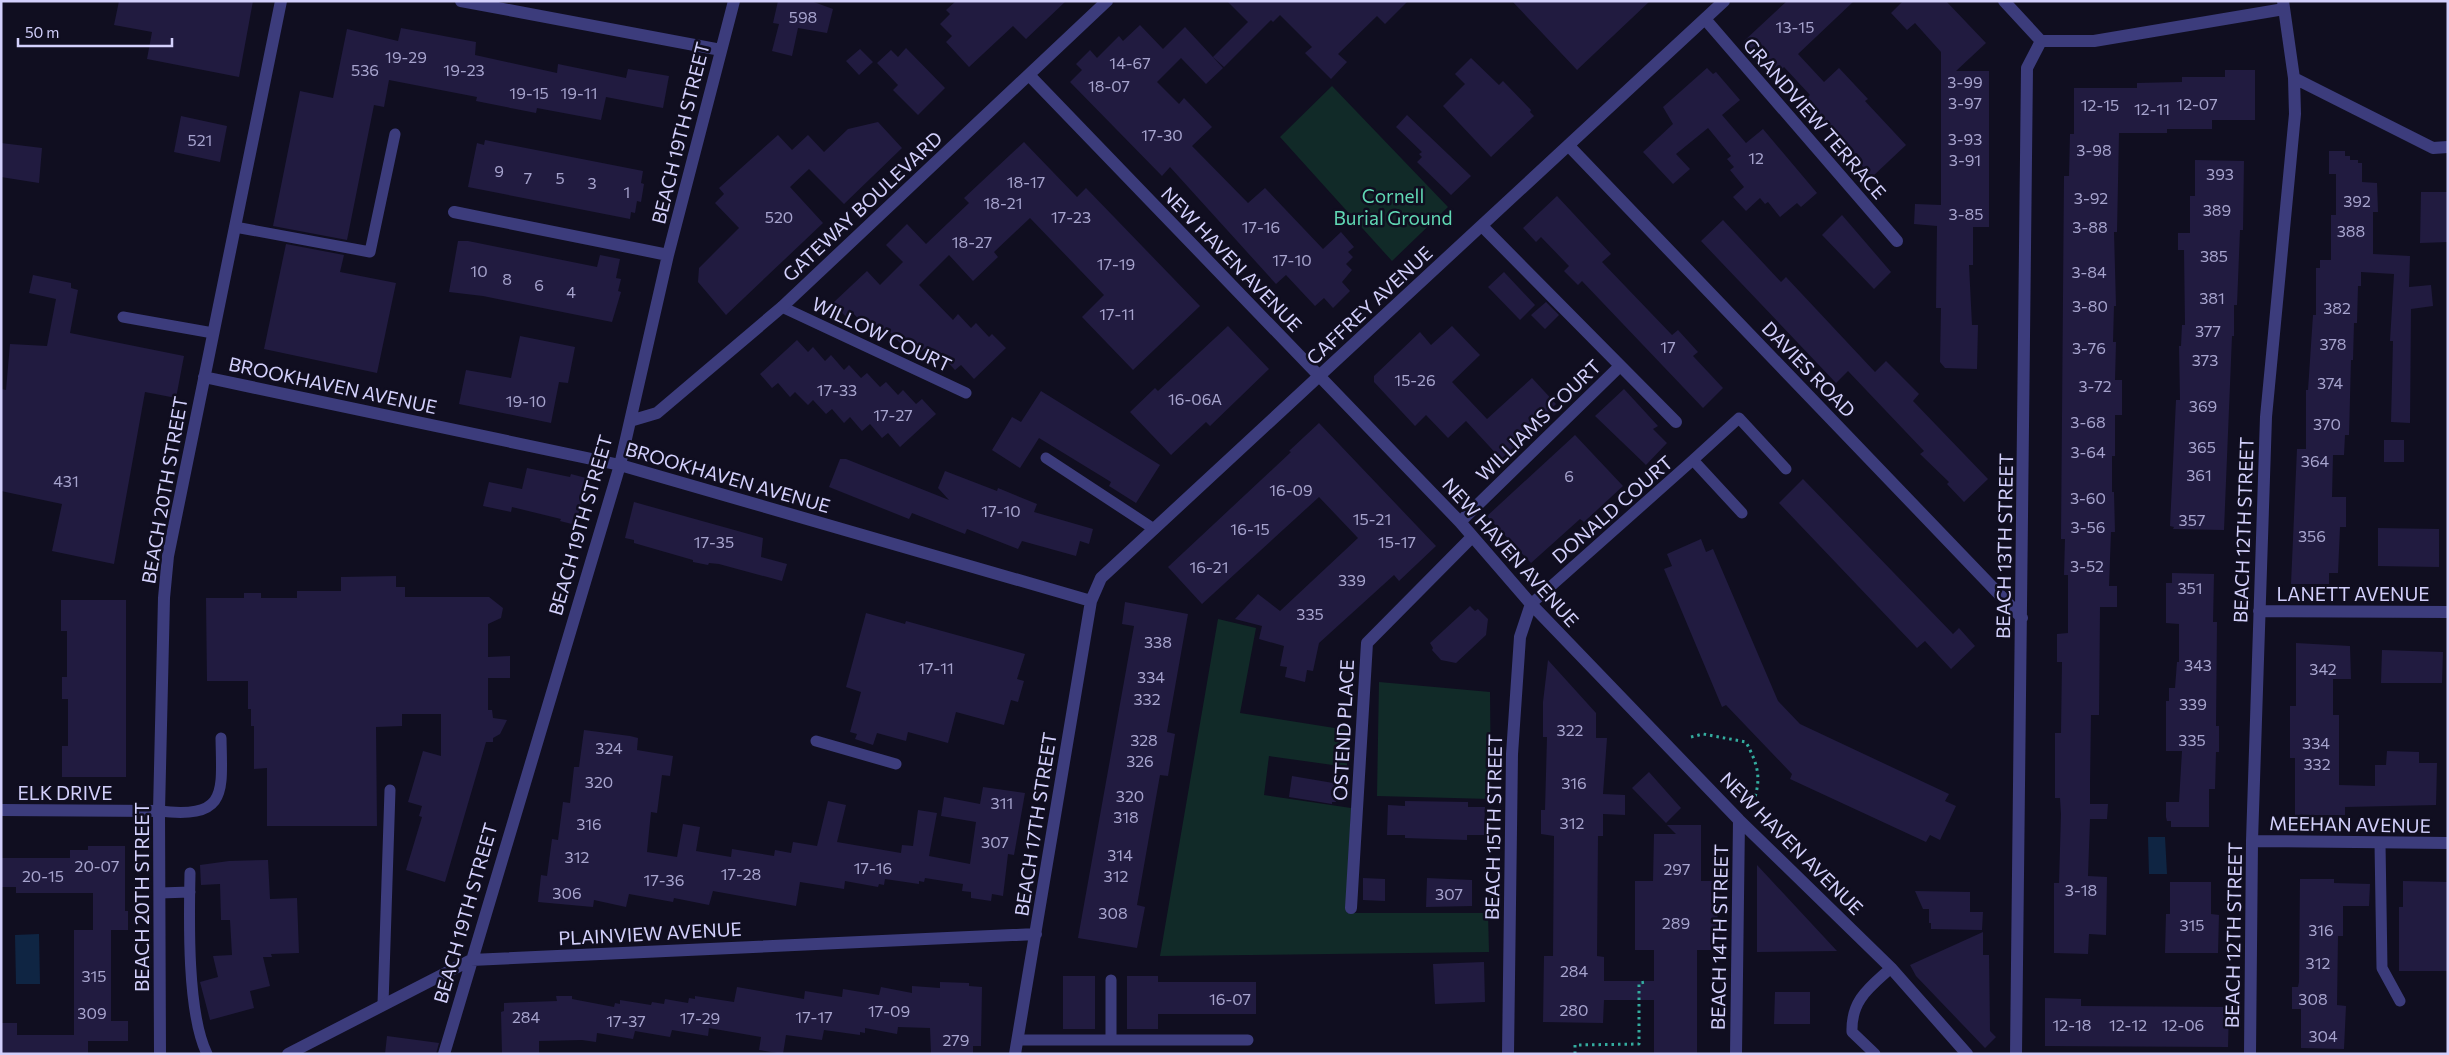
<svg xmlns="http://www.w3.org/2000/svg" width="2449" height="1055" font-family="Commissioner,sans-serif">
  <rect width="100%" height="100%" fill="#100e20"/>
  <path fill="#112a28" d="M1332 86 1448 207 1392 261 1280 137Z
    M1218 619 1256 628 1240 713 1347 730V767L1269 756 1264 795 1351 808 1347 913H1488L1489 952 1160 956Z
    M1379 682 1490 692 1491 799 1377 796Z"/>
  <path fill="#0f2543" d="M2148 837H2165L2167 874H2149Z
    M39 934 40 984H16L15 935Z"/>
  <path fill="#211b40" d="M119 1H253L239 77 147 59 152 32 114 25Z
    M778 1H811L833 9 827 33 798 28 792 56 772 51 779 24 773 23Z
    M956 1H1066L1026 39 1013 26 969 67 946 42 952 36 940 24 950 14 946 10Z
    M1227 1H1408L1385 24 1377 16 1338 54 1347 62 1331 79 1305 53 1312 47 1280 15 1273 22 1271 20 1224 67 1213 57 1248 22Z
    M1512 1H1650L1577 70Z
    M1787 1H1854L1798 54 1824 82 1839 68 1868 99 1865 101 1906 145 1872 177 1804 101 1810 95 1784 67 1776 75 1744 41Z
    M1903 1H1946L1986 43 1956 71H1989V227H1973V265H1969L1972 325H1978L1977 369 1945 368 1940 362 1941 308H1936L1937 226 1914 224 1915 204 1941 205V52L1915 23 1907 30 1891 13Z
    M1140 25 1163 49 1185 27 1223 68 1206 84 1181 58 1157 82 1179 104 1184 98 1212 127 1192 146 1248 203 1265 188 1323 249 1341 232 1354 247 1348 252 1353 257 1346 264 1352 270 1342 282 1350 291 1333 308 1324 298 1315 306 1286 275 1276 284 1170 167 1162 176 1070 82 1082 70 1076 64 1090 50 1097 58 1119 36 1123 41Z
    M401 28 476 42 475 55 557 73 558 64 626 78 628 69 669 76 663 108 606 97 601 120 537 108 536 113 476 101 477 97 389 80 384 107 374 105 347 240 273 226 300 91 333 98 347 29 398 41Z
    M906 48 945 88 918 115 893 90 898 85 877 63 891 50 898 57Z
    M860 49 873 62 859 75 846 61Z
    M1471 58 1499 85 1503 81 1531 110 1530 112 1534 116 1491 157 1443 106 1465 84 1455 74Z
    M1707 68 1713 74 1716 72 1740 100 1722 115 1746 143 1763 129 1817 193 1801 207 1797 203 1780 217 1768 202 1765 204 1760 198 1746 211 1733 197 1744 187 1730 170 1734 167 1727 159 1731 156 1708 128 1676 154 1690 169 1673 184 1643 152 1673 124 1663 107Z
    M2225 70H2255V120H2212V129H2167V133H2119L2117 232H2114L2116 306H2114L2113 342H2116L2115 380H2122V415H2115V456H2112V492H2114L2115 532H2111L2109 586H2117V607H2100L2099 715H2091L2090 783V804H2108L2107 819H2090L2088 876 2107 877 2106 935 2089 934 2088 954 2054 953V883H2059L2061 814 2060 798H2055V733H2061L2062 662H2057V634L2068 633V575H2064L2065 539H2061L2064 176H2069L2070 134H2074V88H2137V83L2182 82V77H2225Z
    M1407 115 1471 176 1451 195 1417 162 1422 157 1419 154 1422 152 1396 127Z
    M181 116 227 126 220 162 174 152Z
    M878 122 902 148 844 204 809 169 790 187 823 223 726 315 698 282 699 268 739 228 715 203 724 194 719 188 778 135 792 150 808 135 824 152 848 129Z
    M485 140 643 171 641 183 644 184 641 202 637 201 635 213 631 212 630 219 468 187 477 143 484 145Z
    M1024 142 1077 197 1086 188 1200 306 1133 370 1082 317 1104 295 1030 218 994 252 998 257 973 281 949 255 919 285 953 320 958 314 971 328 976 323 989 337 992 334 1006 348 974 379 961 365 955 370 943 357 938 362 925 348 920 353 907 339 901 344 889 331 883 336 871 322 866 327 853 313 848 319 833 303 867 271 880 285 903 262 886 245 907 224 926 244 969 203 964 198Z
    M1 143 42 148 39 183 1 177Z
    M2329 151H2345V156H2350V160H2358V163H2362V182L2377 183 2378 212H2373V254L2410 256 2409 287 2431 285 2433 306 2411 309 2410 423 2391 422 2393 341H2390L2394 274 2361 272V286H2358L2357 323H2354L2353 360H2351L2349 435H2345L2344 455H2333L2332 497H2346V527H2340L2338 573H2329V584H2291L2297 449H2306V390H2308L2313 315H2316V268H2320V260H2331V215H2336V174H2329Z
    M2195 160 2244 161 2243 230H2240L2237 305H2234V336H2232L2224 530 2173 529 2174 527 2170 526 2176 400H2180L2179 346H2181L2182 325H2185L2184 250H2178V233H2190V196H2195Z
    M2421 192H2448V242L2420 243Z
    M1557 196 1611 254 1602 262 1672 335 1678 330 1698 352 1693 356 1723 388 1703 408 1582 281 1578 285 1564 271 1569 266 1541 237 1536 242 1523 228Z
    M1842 215 1891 272 1874 289 1822 235Z
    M1723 220 1781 282 1786 277 1875 372 1886 361 1919 394 1913 401 1988 479 1964 502 1947 484 1949 482 1920 454 1924 451 1848 371 1836 383 1701 241Z
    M458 241H468L597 267 600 255 620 259 616 278 621 279 618 291 621 292 612 322 483 296 449 292Z
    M286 244 344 255 340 272 396 283 377 373 264 349Z
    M1504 272 1535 305 1520 320 1488 287Z
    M33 275 71 283V288L78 290 70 333 184 356 176 398 145 392 114 564 52 551 62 504 1 491V389L6 390 10 344 47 346 56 299 29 293Z
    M1546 302 1559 315 1545 329 1531 315Z
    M1228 326 1269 369 1210 426 1206 422 1171 455 1130 412 1155 388 1158 391Z
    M1452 326 1480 355 1452 382 1487 419 1532 378 1556 404 1551 409 1552 411 1501 459 1466 421 1448 438 1426 415 1415 426 1374 382V376L1420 332 1431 345Z
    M520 336 575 347 568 383 559 382 551 423 459 404 466 370 511 378Z
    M797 340 808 352 813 347 825 361 831 355 844 370 849 365 861 378 867 373 880 387 886 382 898 395 903 390 916 404 922 399 936 414 900 447 888 433 882 438 870 424 862 431 850 417 844 423 832 409 826 414 813 400 808 405 795 392 790 397 778 383 772 388 760 374Z
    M1624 389 1658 426 1653 429 1667 443 1646 465 1595 416Z
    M1041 391 1160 465 1136 503 1109 486 1111 482 1039 438 1020 468 992 450 1012 417 1021 422Z
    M1319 423 1436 546 1399 581 1394 575 1319 643 1313 671 1307 670 1305 682 1285 677 1287 667 1280 666 1284 646 1259 639 1262 626 1235 619 1258 594 1280 611 1358 538 1319 497 1202 604 1168 567 1291 452 1289 451Z
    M1575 435 1623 486 1584 522 1580 519 1531 563 1487 516Z
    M2384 440H2404V462H2384Z
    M840 459H846L949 500 938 488 945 471 997 491 998 488 1037 504 1034 512 1093 529 1089 544 1080 541 1076 556 1022 541 1018 549 967 529 965 534 912 513 909 519 829 487Z
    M527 468 570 477 571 474 586 478 576 525 560 521 561 519 512 507 511 512 483 506 489 482 522 489Z
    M1803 479 1953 634 1959 628 1975 646 1951 669 1925 641 1917 648 1779 503Z
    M634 502 763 538 761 557 787 564 782 581 719 564 709 563 708 565 693 562V560L634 543V540L625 538Z
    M2378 528 2439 529V567L2378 566Z
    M1701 539 1706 552 1713 549 1778 701 1800 724 1949 794 1945 801 1956 806 1940 840 1930 835 1926 842 1790 779 1792 774 1726 705 1722 707 1664 569 1672 566 1667 554Z
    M2172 573 2214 574 2213 622H2217L2216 726H2219V752H2216L2215 789H2209V827H2171V821H2167L2166 817V802H2179L2182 751H2166V701H2169V688H2175L2177 662H2179V624L2166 623V583H2172Z
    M396 576V587H405V597H489L503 608 501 618 488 624V657L510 656V678H488V710H492L493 718 507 720 500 734 493 738V742H486L445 882 406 870 422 817 419 816 422 806 408 802 423 751 441 756V714H402V726L376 727 377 826H267V768L254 769V726H251V709H248V681H207L206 598H244V593H261V598H297V591H341V577Z
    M61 600H126V777H62V746H68V699H62V677H67V631H61Z
    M1125 602 1188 614 1167 732 1175 734 1168 776 1160 775 1137 905 1145 907 1137 948 1078 938 1134 626 1122 624Z
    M1470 606 1475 611 1478 609 1488 619 1486 635 1456 663 1441 660 1432 650 1433 648 1430 643Z
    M866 613 905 624 906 621 1025 654 1017 679 1024 681 1018 702 1011 700 1004 725 956 712 948 743 908 732 906 741 877 733 873 745 855 739 857 734 850 732 861 692 846 687Z
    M2296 643 2350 646 2351 679H2333V715H2339V785L2375 786V765H2386L2387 751 2419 752V763H2437L2436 805 2345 807V815H2295V758H2290V706H2296Z
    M2382 650 2443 652 2442 683H2381Z
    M1548 660 1596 713V738H1607L1603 794 1625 795V815L1603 814V836H1598L1597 956 1604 957V981H1654V950H1635V881H1653L1654 834H1676L1667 825H1701V881H1718L1717 950H1697V1054H1654V1000H1604L1603 1023 1543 1022 1544 956H1553L1554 836 1541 834V810H1545L1547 737H1543V702Z
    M584 730 630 736 638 738 637 750 673 756 670 776 662 775 657 813 651 812 647 852 677 857 683 824 700 827 696 851 731 857 732 849 774 856 775 850 791 853 793 842 817 846 828 801 846 805 837 842 901 853 902 845 913 846 918 810 937 813 929 856 970 864 976 822 941 816 944 797 980 804 983 787 1025 793 1014 855 1008 854 1003 896 992 894 991 901 971 898V892L962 891 963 884 925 878 924 882 919 881V884L885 879 884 885 879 884 878 887 845 881 844 889 800 882 796 906 713 891 709 905 674 898 673 902 629 894 626 907 594 900 593 907 538 902 541 875 547 876 552 839 558 840 563 802 570 803 574 767H579Z
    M1649 772 1681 808 1666 823 1632 788Z
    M1292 776 1339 784 1336 802H1332V804L1289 797Z
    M1405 801 1468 802V807H1485L1484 835H1467V840L1405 838V835H1387L1388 805 1405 806Z
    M88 846H125V911H128V930H111V1021H128V1041H88V1054H1V1023H17V1035H74V930H93V893H16V887H1V858H70V850H88Z
    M268 860 270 899 297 898 299 953 271 954 272 957H263L270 986 250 991 254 1008 210 1020 200 982 218 977 213 956 232 955 230 920H221L220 884 201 885 200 865 229 861Z
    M1757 865 1837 951 1757 952Z
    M1363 878 1385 879V901L1363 900Z
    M1427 878 1472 880V906L1426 907Z
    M2300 879H2334V883L2370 884 2369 906H2343V936H2338L2337 1005 2346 1006 2344 1049 2301 1048V1009H2292V987H2298L2299 982Z
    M2403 881 2448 882V971H2399V907H2403Z
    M2170 882H2211V914L2219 915 2218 953H2165L2166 914H2170Z
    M1915 891 1970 892V912H1983L1982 930 1931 929V923H1929V909H1923Z
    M1983 932V955H1989L1990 1031 1996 1037 1985 1048 1916 976 1910 965Z
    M1484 962 1485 1002 1435 1004 1433 964Z
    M1063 976H1095V1029H1063Z
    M1127 976H1158V982H1256V1014H1158V1029H1127Z
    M940 982 969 983V986L982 987 981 1046H973V1053H931L930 1028 898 1027 897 1034 865 1028V1033L860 1032V1035L824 1030 822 1040 786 1035 783 1054 759 1050 761 1037 709 1028 708 1036 672 1030 670 1037 635 1031 633 1039 597 1033 596 1042 582 1040 539 1041V1054H502L501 1012 504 1011V1003L557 1001 556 996H572V999L614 1007 615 1003 620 1004V1000L651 1005 652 1002 664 1004 665 999 688 1003 689 998 695 999V996L734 1002 737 987 804 999 805 991 842 997 843 989 879 995 881 987 912 993V986L940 988Z
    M1775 992H1810V1024H1774Z
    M2045 998 2081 999V1006L2229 1007 2228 1047 2045 1046Z
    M387 1036 439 1043 436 1054H385Z"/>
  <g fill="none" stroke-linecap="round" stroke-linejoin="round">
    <path stroke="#34ac9f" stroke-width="3" stroke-dasharray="2.5 4" stroke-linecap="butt" d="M1691 737 1703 734 1746 742C1758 765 1762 778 1753 803
      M1575 1054V1045L1639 1044V983L1646 982"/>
    <path stroke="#3c3c7c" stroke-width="11" d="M235 227 370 252 395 134
      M782 307 966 393
      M123 317 213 333
      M1046 458 1154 529
      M1742 513 1693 460 1739 418 1786 469
      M1531 604 1693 460
      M816 741 896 764
      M159 811C228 819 222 793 221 738
      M2380 843 2382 968 2400 1001
      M190 873C189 920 187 1013 207 1054
      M160 893 190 892
      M1111 980V1040
      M383 1004 390 790
      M1018 1040H1248
      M1875 1054 1852 1032C1851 1000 1869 988 1891 968"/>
    <path stroke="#3c3c7c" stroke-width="12" d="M461 1 721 50
      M2004 1 2041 41
      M1705 19 1897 241
      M2041 41H2094L2284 9
      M1029 75 1460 522 1531 604 1739 820 1891 968 1967 1054
      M2294 78 2433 148 2448 147
      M1569 146 2022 618
      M454 212 668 255
      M1482 226 1676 422
      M204 377 620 465 1091 601
      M630 421 657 413 782 307 1107 1
      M1460 522 1620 366
      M2259 611 2448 612
      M1 810 159 811
      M2252 841 2448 843
      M1351 908 1367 643 1472 537
      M160 1054 159 811 164 598 168 556 281 1
      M288 1054 471 960 1036 934
      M444 1054 620 465 668 255 734 1
      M1015 1054 1091 601 1101 578 1724 1
      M1508 1054 1512 754 1520 637 1531 604
      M1736 1054 1739 820
      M2016 1054 2027 68 2041 41
      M2250 1054 2252 841 2266 417 2295 114 2294 78 2283 1"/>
  </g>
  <g text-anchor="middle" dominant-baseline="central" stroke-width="5" stroke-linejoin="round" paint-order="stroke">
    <g font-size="16" fill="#a6a3cd">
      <text x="803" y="16">598</text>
      <text x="1795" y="26">13-15</text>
      <text x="406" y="56">19-29</text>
      <text x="1130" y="62">14-67</text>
      <text x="365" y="69">536</text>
      <text x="464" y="69">19-23</text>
      <text x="1965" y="81">3-99</text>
      <text x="1109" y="85">18-07</text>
      <text x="529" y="92">19-15</text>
      <text x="579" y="92">19-11</text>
      <text x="1965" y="102">3-97</text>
      <text x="2197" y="103">12-07</text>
      <text x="2100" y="104">12-15</text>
      <text x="2152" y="108">12-11</text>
      <text x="1162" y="134">17-30</text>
      <text x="1965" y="138">3-93</text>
      <text x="200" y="139">521</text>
      <text x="2094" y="149">3-98</text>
      <text x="1756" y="157">12</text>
      <text x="1965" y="159">3-91</text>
      <text x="499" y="170">9</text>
      <text x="2220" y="173">393</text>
      <text x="528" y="177">7</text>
      <text x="560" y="177">5</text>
      <text x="1026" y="181">18-17</text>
      <text x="592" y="182">3</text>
      <text x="627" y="191">1</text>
      <text x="2091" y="197">3-92</text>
      <text x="2357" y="200">392</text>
      <text x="1003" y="202">18-21</text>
      <text x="2217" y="209">389</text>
      <text x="1966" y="213">3-85</text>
      <text x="779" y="216">520</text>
      <text x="1071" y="216">17-23</text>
      <text x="1261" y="226">17-16</text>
      <text x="2090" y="226">3-88</text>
      <text x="2351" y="230">388</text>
      <text x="972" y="241">18-27</text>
      <text x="2214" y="255">385</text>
      <text x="1292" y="259">17-10</text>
      <text x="1116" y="263">17-19</text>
      <text x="479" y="270">10</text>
      <text x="2089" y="271">3-84</text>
      <text x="507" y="278">8</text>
      <text x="539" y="284">6</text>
      <text x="571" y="291">4</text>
      <text x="2212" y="297">381</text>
      <text x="2090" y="305">3-80</text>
      <text x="2337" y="307">382</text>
      <text x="1117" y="313">17-11</text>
      <text x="2208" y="330">377</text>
      <text x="2333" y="343">378</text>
      <text x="1668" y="346">17</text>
      <text x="2089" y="347">3-76</text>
      <text x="2205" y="359">373</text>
      <text x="1415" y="379">15-26</text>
      <text x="2330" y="382">374</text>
      <text x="2095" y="385">3-72</text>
      <text x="837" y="389">17-33</text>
      <text x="1195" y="398">16-06A</text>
      <text x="526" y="400">19-10</text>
      <text x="2203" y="405">369</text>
      <text x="893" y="414">17-27</text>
      <text x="2088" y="421">3-68</text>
      <text x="2327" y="423">370</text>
      <text x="2202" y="446">365</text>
      <text x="2088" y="451">3-64</text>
      <text x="2315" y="460">364</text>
      <text x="2199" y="474">361</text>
      <text x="1569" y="475">6</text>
      <text x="66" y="480">431</text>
      <text x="1291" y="489">16-09</text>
      <text x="2088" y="497">3-60</text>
      <text x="1001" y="510">17-10</text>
      <text x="1372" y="518">15-21</text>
      <text x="2192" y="519">357</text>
      <text x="2088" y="526">3-56</text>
      <text x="1250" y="528">16-15</text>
      <text x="2312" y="535">356</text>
      <text x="714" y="541">17-35</text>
      <text x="1397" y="541">15-17</text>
      <text x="2087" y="565">3-52</text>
      <text x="1209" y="566">16-21</text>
      <text x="1352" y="579">339</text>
      <text x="2190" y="587">351</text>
      <text x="1310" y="613">335</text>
      <text x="1158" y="641">338</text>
      <text x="2198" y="664">343</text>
      <text x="936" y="667">17-11</text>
      <text x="2323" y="668">342</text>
      <text x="1151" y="676">334</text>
      <text x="1147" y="698">332</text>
      <text x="2193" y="703">339</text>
      <text x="1570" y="729">322</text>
      <text x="1144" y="739">328</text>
      <text x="2192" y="739">335</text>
      <text x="2316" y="742">334</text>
      <text x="609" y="747">324</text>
      <text x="1140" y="760">326</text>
      <text x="2317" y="763">332</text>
      <text x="599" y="781">320</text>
      <text x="1574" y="782">316</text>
      <text x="1130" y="795">320</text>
      <text x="1002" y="802">311</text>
      <text x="1126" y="816">318</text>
      <text x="1572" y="822">312</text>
      <text x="589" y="823">316</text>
      <text x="995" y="841">307</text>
      <text x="1120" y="854">314</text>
      <text x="577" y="856">312</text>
      <text x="97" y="865">20-07</text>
      <text x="873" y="867">17-16</text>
      <text x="1677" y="868">297</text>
      <text x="741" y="873">17-28</text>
      <text x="43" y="875">20-15</text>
      <text x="1116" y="875">312</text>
      <text x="664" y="879">17-36</text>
      <text x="2081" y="889">3-18</text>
      <text x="567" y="892">306</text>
      <text x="1449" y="893">307</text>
      <text x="1113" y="912">308</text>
      <text x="1676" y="922">289</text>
      <text x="2192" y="924">315</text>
      <text x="2321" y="929">316</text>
      <text x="2318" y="962">312</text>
      <text x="1574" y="970">284</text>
      <text x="94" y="975">315</text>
      <text x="1230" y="998">16-07</text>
      <text x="2313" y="998">308</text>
      <text x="1574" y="1009">280</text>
      <text x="889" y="1010">17-09</text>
      <text x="92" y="1012">309</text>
      <text x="526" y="1016">284</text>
      <text x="814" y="1016">17-17</text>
      <text x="700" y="1017">17-29</text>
      <text x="626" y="1020">17-37</text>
      <text x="2072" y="1024">12-18</text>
      <text x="2128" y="1024">12-12</text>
      <text x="2183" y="1024">12-06</text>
      <text x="2323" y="1035">304</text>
      <text x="956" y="1039">279</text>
    </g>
    <g font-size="19" fill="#d3d0fc" stroke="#100e20">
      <text transform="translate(1815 118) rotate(49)">GRANDVIEW TERRACE</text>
      <text transform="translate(680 133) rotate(-76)">BEACH 19TH STREET</text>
      <text transform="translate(862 206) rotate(-43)">GATEWAY BOULEVARD</text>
      <text transform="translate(1232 259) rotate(46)">NEW HAVEN AVENUE</text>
      <text transform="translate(1369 305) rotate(-43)">CAFFREY AVENUE</text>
      <text transform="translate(882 334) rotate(25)">WILLOW COURT</text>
      <text transform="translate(1809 369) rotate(46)">DAVIES ROAD</text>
      <text transform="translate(333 385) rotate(12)">BROOKHAVEN AVENUE</text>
      <text transform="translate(1538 420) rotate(-44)">WILLIAMS COURT</text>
      <text transform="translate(728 477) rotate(16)">BROOKHAVEN AVENUE</text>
      <text transform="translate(164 490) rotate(-80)">BEACH 20TH STREET</text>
      <text transform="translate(1612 509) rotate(-41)">DONALD COURT</text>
      <text transform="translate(580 525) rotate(-74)">BEACH 19TH STREET</text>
      <text transform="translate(2243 530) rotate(-88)">BEACH 12TH STREET</text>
      <text transform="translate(2004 546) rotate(-89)">BEACH 13TH STREET</text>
      <text transform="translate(1511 552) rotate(48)">NEW HAVEN AVENUE</text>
      <text x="2353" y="593">LANETT AVENUE</text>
      <text transform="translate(1343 730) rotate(-87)">OSTEND PLACE</text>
      <text x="65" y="792">ELK DRIVE</text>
      <text transform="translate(1035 824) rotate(-81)">BEACH 17TH STREET</text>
      <text transform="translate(2350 824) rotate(1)">MEEHAN AVENUE</text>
      <text transform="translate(1493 827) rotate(-89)">BEACH 15TH STREET</text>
      <text transform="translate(1792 843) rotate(45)">NEW HAVEN AVENUE</text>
      <text transform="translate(141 897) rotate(-90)">BEACH 20TH STREET</text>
      <text transform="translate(465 913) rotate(-74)">BEACH 19TH STREET</text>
      <text transform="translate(650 933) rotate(-3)">PLAINVIEW AVENUE</text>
      <text transform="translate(2233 935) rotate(-89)">BEACH 12TH STREET</text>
      <text transform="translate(1719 937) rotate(-89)">BEACH 14TH STREET</text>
    </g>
    <g font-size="19" fill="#60d8b4" stroke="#100e20">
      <text x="1393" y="195">Cornell<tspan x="1393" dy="22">Burial Ground</tspan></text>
    </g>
  </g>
  <rect width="2449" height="1055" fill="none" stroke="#d3d0fc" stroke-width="5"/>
  <path d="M18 38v8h154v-8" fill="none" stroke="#d3d0fc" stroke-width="2.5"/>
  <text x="25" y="38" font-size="15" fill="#d3d0fc" stroke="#100e20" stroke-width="4" paint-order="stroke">50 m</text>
</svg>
